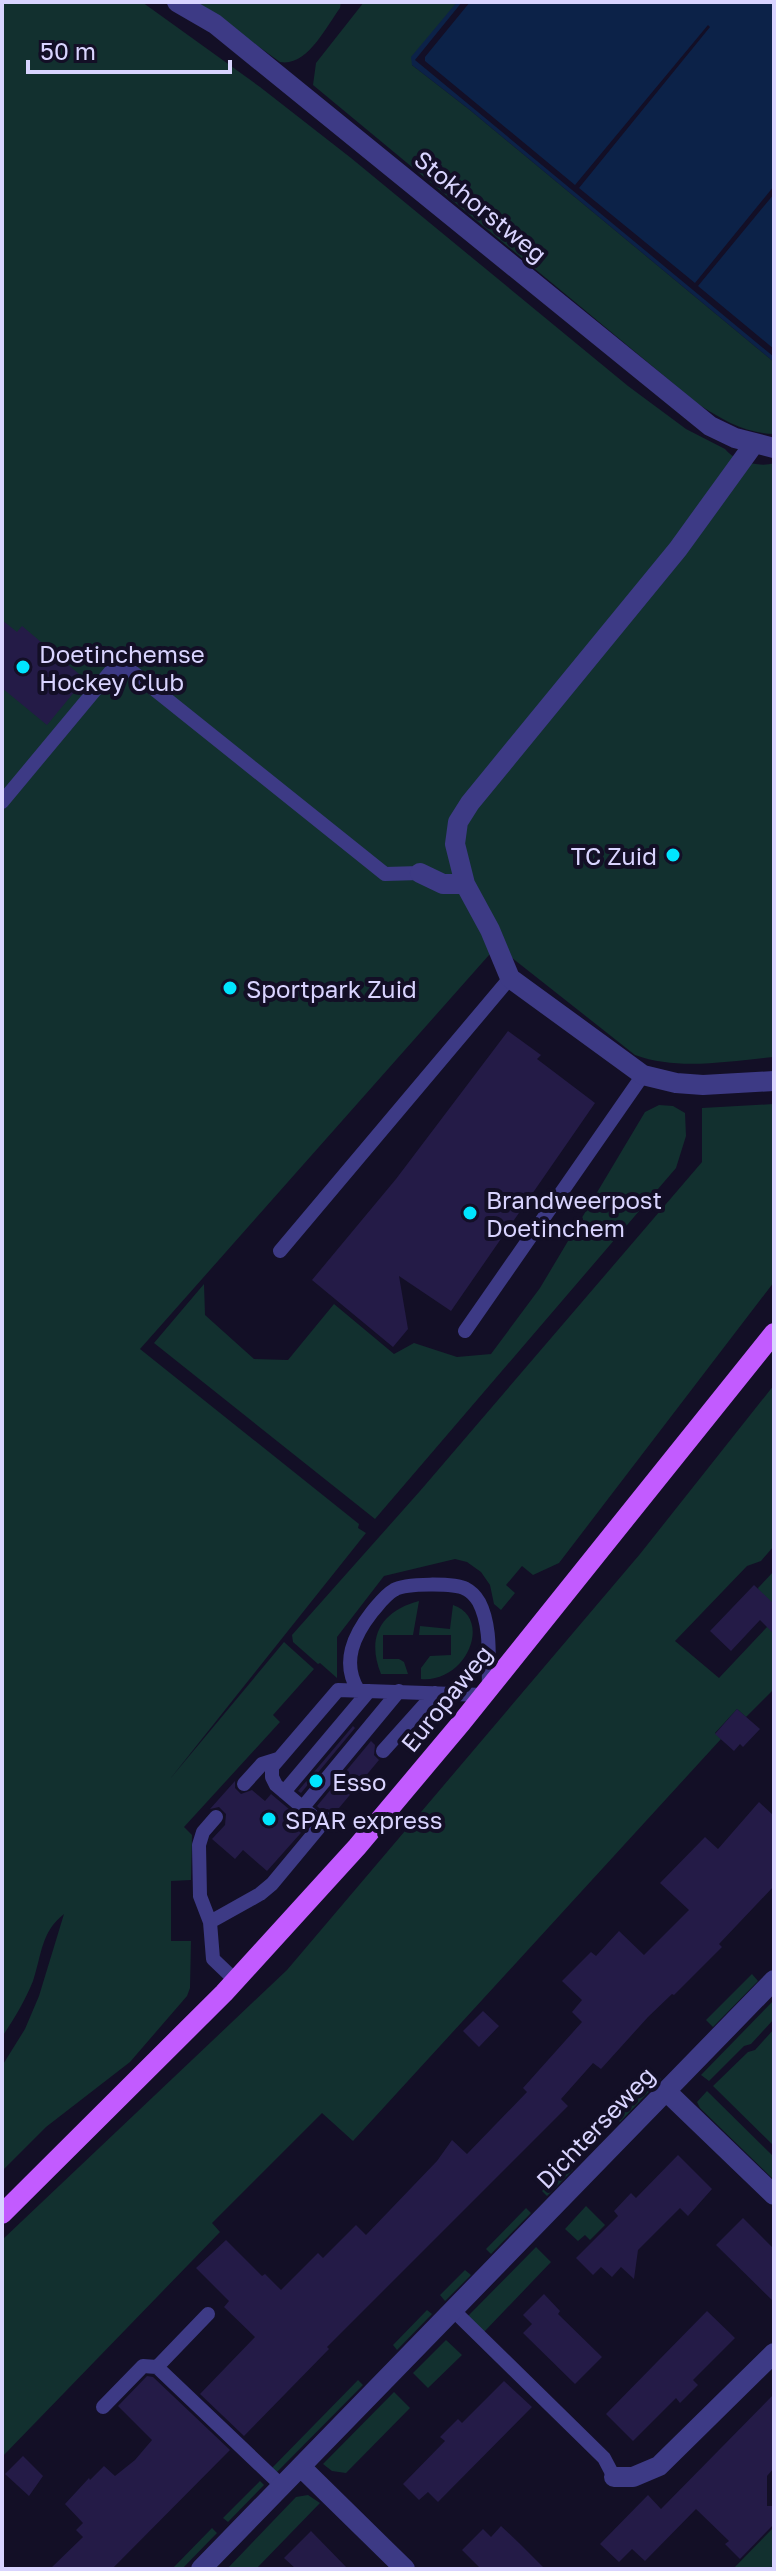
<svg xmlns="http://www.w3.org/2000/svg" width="776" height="2571" font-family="'Golos Text',sans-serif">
  <rect width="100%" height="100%" fill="#130f26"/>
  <path fill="#12302f" d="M2 2H142L260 87 351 158 628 386 686 429 725 449C734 461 760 468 774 463V1057C728 1061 679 1071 635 1055L497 946 140 1349 359 1524 358 1528 366 1533 170 1779 284 1642 314 1669 273 1715 280 1722 184 1827 192 1835 191 1880 171 1881V1941H191L190 1988 187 1996 130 2062 46 2127 2 2171V2066L25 2029 39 1996 64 1914C41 1932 42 1954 33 1981 25 2001 14 2019 2 2037Z
    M197 2H341L340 8C326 27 307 67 280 62Z
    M364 2H458L412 65 470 110 774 362V434C744 433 723 420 698 404L313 85 316 63Z
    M774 1104V1282L559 1563 533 1575 522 1566 506 1585 515 1593 501 1610 494 1604 490 1585 481 1572 467 1562 455 1559 384 1576 337 1637V1678L320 1663 318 1664 293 1642 292 1635 420 1491 702 1162V1108Z
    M659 1105 673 1106 685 1113 686 1136 676 1168 375 1519 154 1343 204 1284 205 1315 254 1359 288 1360 334 1304 394 1354 414 1343 457 1357 491 1354 540 1288 645 1112Z
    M774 1385V1546L761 1561 747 1566 675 1641 719 1678 767 1627 758 1588 774 1571V1689L746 1717 737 1709 715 1733 721 1739 353 2141 322 2113 212 2223 220 2232 2 2457V2240L287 1970 640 1554Z
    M419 1601 413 1635H383V1659H399L404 1662 408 1674H381C366 1637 381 1611 419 1601Z
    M453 1605C493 1618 467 1683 421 1679V1668L430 1656 451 1655V1635H419L420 1626 450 1629Z
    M752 1974 758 1981 713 2027 706 2020Z
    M774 2000V2019L751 2044 744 2046 709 2081 701 2075Z
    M774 2029V2146L713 2086 748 2052 755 2050Z
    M656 2074 661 2079 620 2122 616 2117Z
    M707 2091 774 2157V2180L700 2108 697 2102Z
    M568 2165 573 2170 547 2196 542 2191Z
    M586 2206 605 2225 590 2240 585 2235 578 2241 565 2229Z
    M526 2208 531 2213 491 2254 486 2249Z
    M536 2247 551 2262 484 2332 468 2316Z
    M465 2270 471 2275 445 2301 440 2295Z
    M427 2310 432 2314 397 2350 393 2345Z
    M446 2340 462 2355 428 2388 413 2373Z
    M358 2380 363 2385 276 2473 271 2469Z
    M394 2392 410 2408 346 2473 332 2471 323 2464Z
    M260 2481 264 2485 228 2522 223 2518Z
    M308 2495 320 2503 256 2569H227L296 2497Z
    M774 2527V2564L769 2569H733Z
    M212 2528 217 2533 182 2569H175L174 2567Z"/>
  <path fill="#0c2248" d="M457 2H774V362L470 110 412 65 411 57Z"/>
  <path fill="#130f26" d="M462 2H470L425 57V61L575 185 708 25 710 27 579 188 695 283 774 186V194L698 286 774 349V357L415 60Z"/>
  <path fill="#241b47" d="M2 620 17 632 22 626 85 679 47 725 2 688Z
    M508 1031 541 1055 537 1059 595 1103 451 1311 399 1276 408 1329 393 1347 312 1280 396 1179Z
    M754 1585 774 1604V1634L760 1620 731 1651 710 1631Z
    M737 1709 760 1729 743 1747 740 1744 734 1751 715 1734Z
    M353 1726 355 1728 301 1793 298 1791Z
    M371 1741 375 1745 374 1755 379 1760 334 1814 328 1809 321 1810 317 1806Z
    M235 1781V1788L241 1794 252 1790 265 1801 271 1794 308 1825 267 1871 243 1850 235 1859 212 1839 225 1825 226 1814 219 1807 210 1809Z
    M759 1802 774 1816V1886L719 1944 722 1947 674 1995 672 1994 648 2017 601 2069 593 2063 561 2099 568 2106 327 2347 329 2349 244 2436 200 2394 255 2337 224 2307 229 2301 196 2268 226 2240 262 2276 265 2274 281 2290 318 2253 323 2258 356 2225 366 2235 437 2161 452 2140 467 2154 527 2092 523 2088 582 2022 572 2012 582 2000 562 1981 591 1952 596 1956 619 1931 644 1955 689 1910 660 1883 705 1837 718 1849Z
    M483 2011 499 2026 479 2047 463 2031Z
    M678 2155 712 2189 688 2216 680 2208 638 2250 634 2279 621 2267 612 2277 601 2267 593 2275 576 2258 618 2216 614 2211 631 2193 636 2198Z
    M743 2218 774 2249V2302L716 2245Z
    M544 2294 560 2311 558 2314 602 2357 575 2384 523 2333 532 2324 523 2315Z
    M707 2311 735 2338 693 2380 698 2385 680 2403 676 2398 633 2441 606 2414Z
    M147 2376 153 2377 230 2450 112 2569H50L83 2537 76 2530 83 2523 65 2504 89 2478 90 2480 104 2466 115 2476 135 2460 152 2440 118 2406Z
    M504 2381 532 2407 438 2502 428 2492 419 2500 403 2484 445 2441 440 2437 458 2419 462 2423Z
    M774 2394V2468L767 2476V2506H774V2524L740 2559 725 2544 729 2541 696 2509 645 2561 632 2549 619 2562 600 2544 648 2495 661 2509Z
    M23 2456 43 2476 29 2496 5 2474Z
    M501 2526 519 2543 545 2569H481L462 2550 483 2529 491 2537Z
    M311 2531 348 2569H296L284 2558Z"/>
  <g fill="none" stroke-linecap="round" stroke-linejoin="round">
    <path stroke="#3d3a85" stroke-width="14" d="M2 802 111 671 129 669 385 874 420 873
      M280 1251 510 978
      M465 1331 643 1075
      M358 1690C341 1662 354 1635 372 1612 379 1604 385 1595 394 1590 405 1583 455 1583 466 1589 472 1592 476 1597 479 1602 492 1627 488 1660 489 1687
      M383 1751 435 1693
      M244 1784 262 1764 278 1759
      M284 1792 369 1691
      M303 1807 399 1691
      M216 1817 203 1832 199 1845 200 1896 210 1922 213 1959 236 1981
      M322 1824 276 1785 272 1777V1767L338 1690 483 1695
      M210 1922 260 1894 272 1884 326 1819
      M452 2309 604 2458 614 2477
      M208 2314 157 2367 283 2487
      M103 2407 143 2366 157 2367"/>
    <path stroke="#3d3a85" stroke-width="20" d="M177 2 215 24 710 426 735 438 774 448
      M754 444 678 549 470 803 458 822 455 844 465 884 490 930 510 978 643 1075 676 1083 703 1085 774 1081
      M420 873 443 884H465
      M666 2091 774 2195
      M302 2468 405 2569
      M614 2477H633L659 2466 774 2353
      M201 2569 774 1980"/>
    <path stroke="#c25bff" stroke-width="20" d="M2 2214 224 1993 357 1847 462 1722 774 1333"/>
  </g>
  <g fill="#00e5ff" stroke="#130f26" stroke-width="3">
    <circle cx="23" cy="667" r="8"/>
    <circle cx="673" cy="855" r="8"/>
    <circle cx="230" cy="988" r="8"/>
    <circle cx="470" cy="1213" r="8"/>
    <circle cx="316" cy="1781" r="8"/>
    <circle cx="269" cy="1819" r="8"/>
  </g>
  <g text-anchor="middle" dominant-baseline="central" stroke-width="8" stroke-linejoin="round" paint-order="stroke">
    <g font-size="24" fill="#d9d4ff" stroke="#130f26">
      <text transform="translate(481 206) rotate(39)">Stokhorstweg</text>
      <text transform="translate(446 1698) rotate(-51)">Europaweg</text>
      <text transform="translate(595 2127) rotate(-46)">Dichterseweg</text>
    </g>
    <g font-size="24" fill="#d9d4ff" stroke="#130f26" text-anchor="start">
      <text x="39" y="653">Doetinchemse<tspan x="39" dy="28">Hockey Club</tspan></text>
      <text x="657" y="855" text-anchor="end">TC Zuid</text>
      <text x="246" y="988">Sportpark Zuid</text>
      <text x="486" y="1199">Brandweerpost<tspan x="486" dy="28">Doetinchem</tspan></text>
      <text x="332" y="1781">Esso</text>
      <text x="285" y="1819">SPAR express</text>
    </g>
  </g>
  <rect width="776" height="2571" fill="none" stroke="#d9d4ff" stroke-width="8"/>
  <path d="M28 60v12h202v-12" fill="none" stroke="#d9d4ff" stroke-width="4"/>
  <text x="40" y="60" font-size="24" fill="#d9d4ff" stroke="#130f26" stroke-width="6" paint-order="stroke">50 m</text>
</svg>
